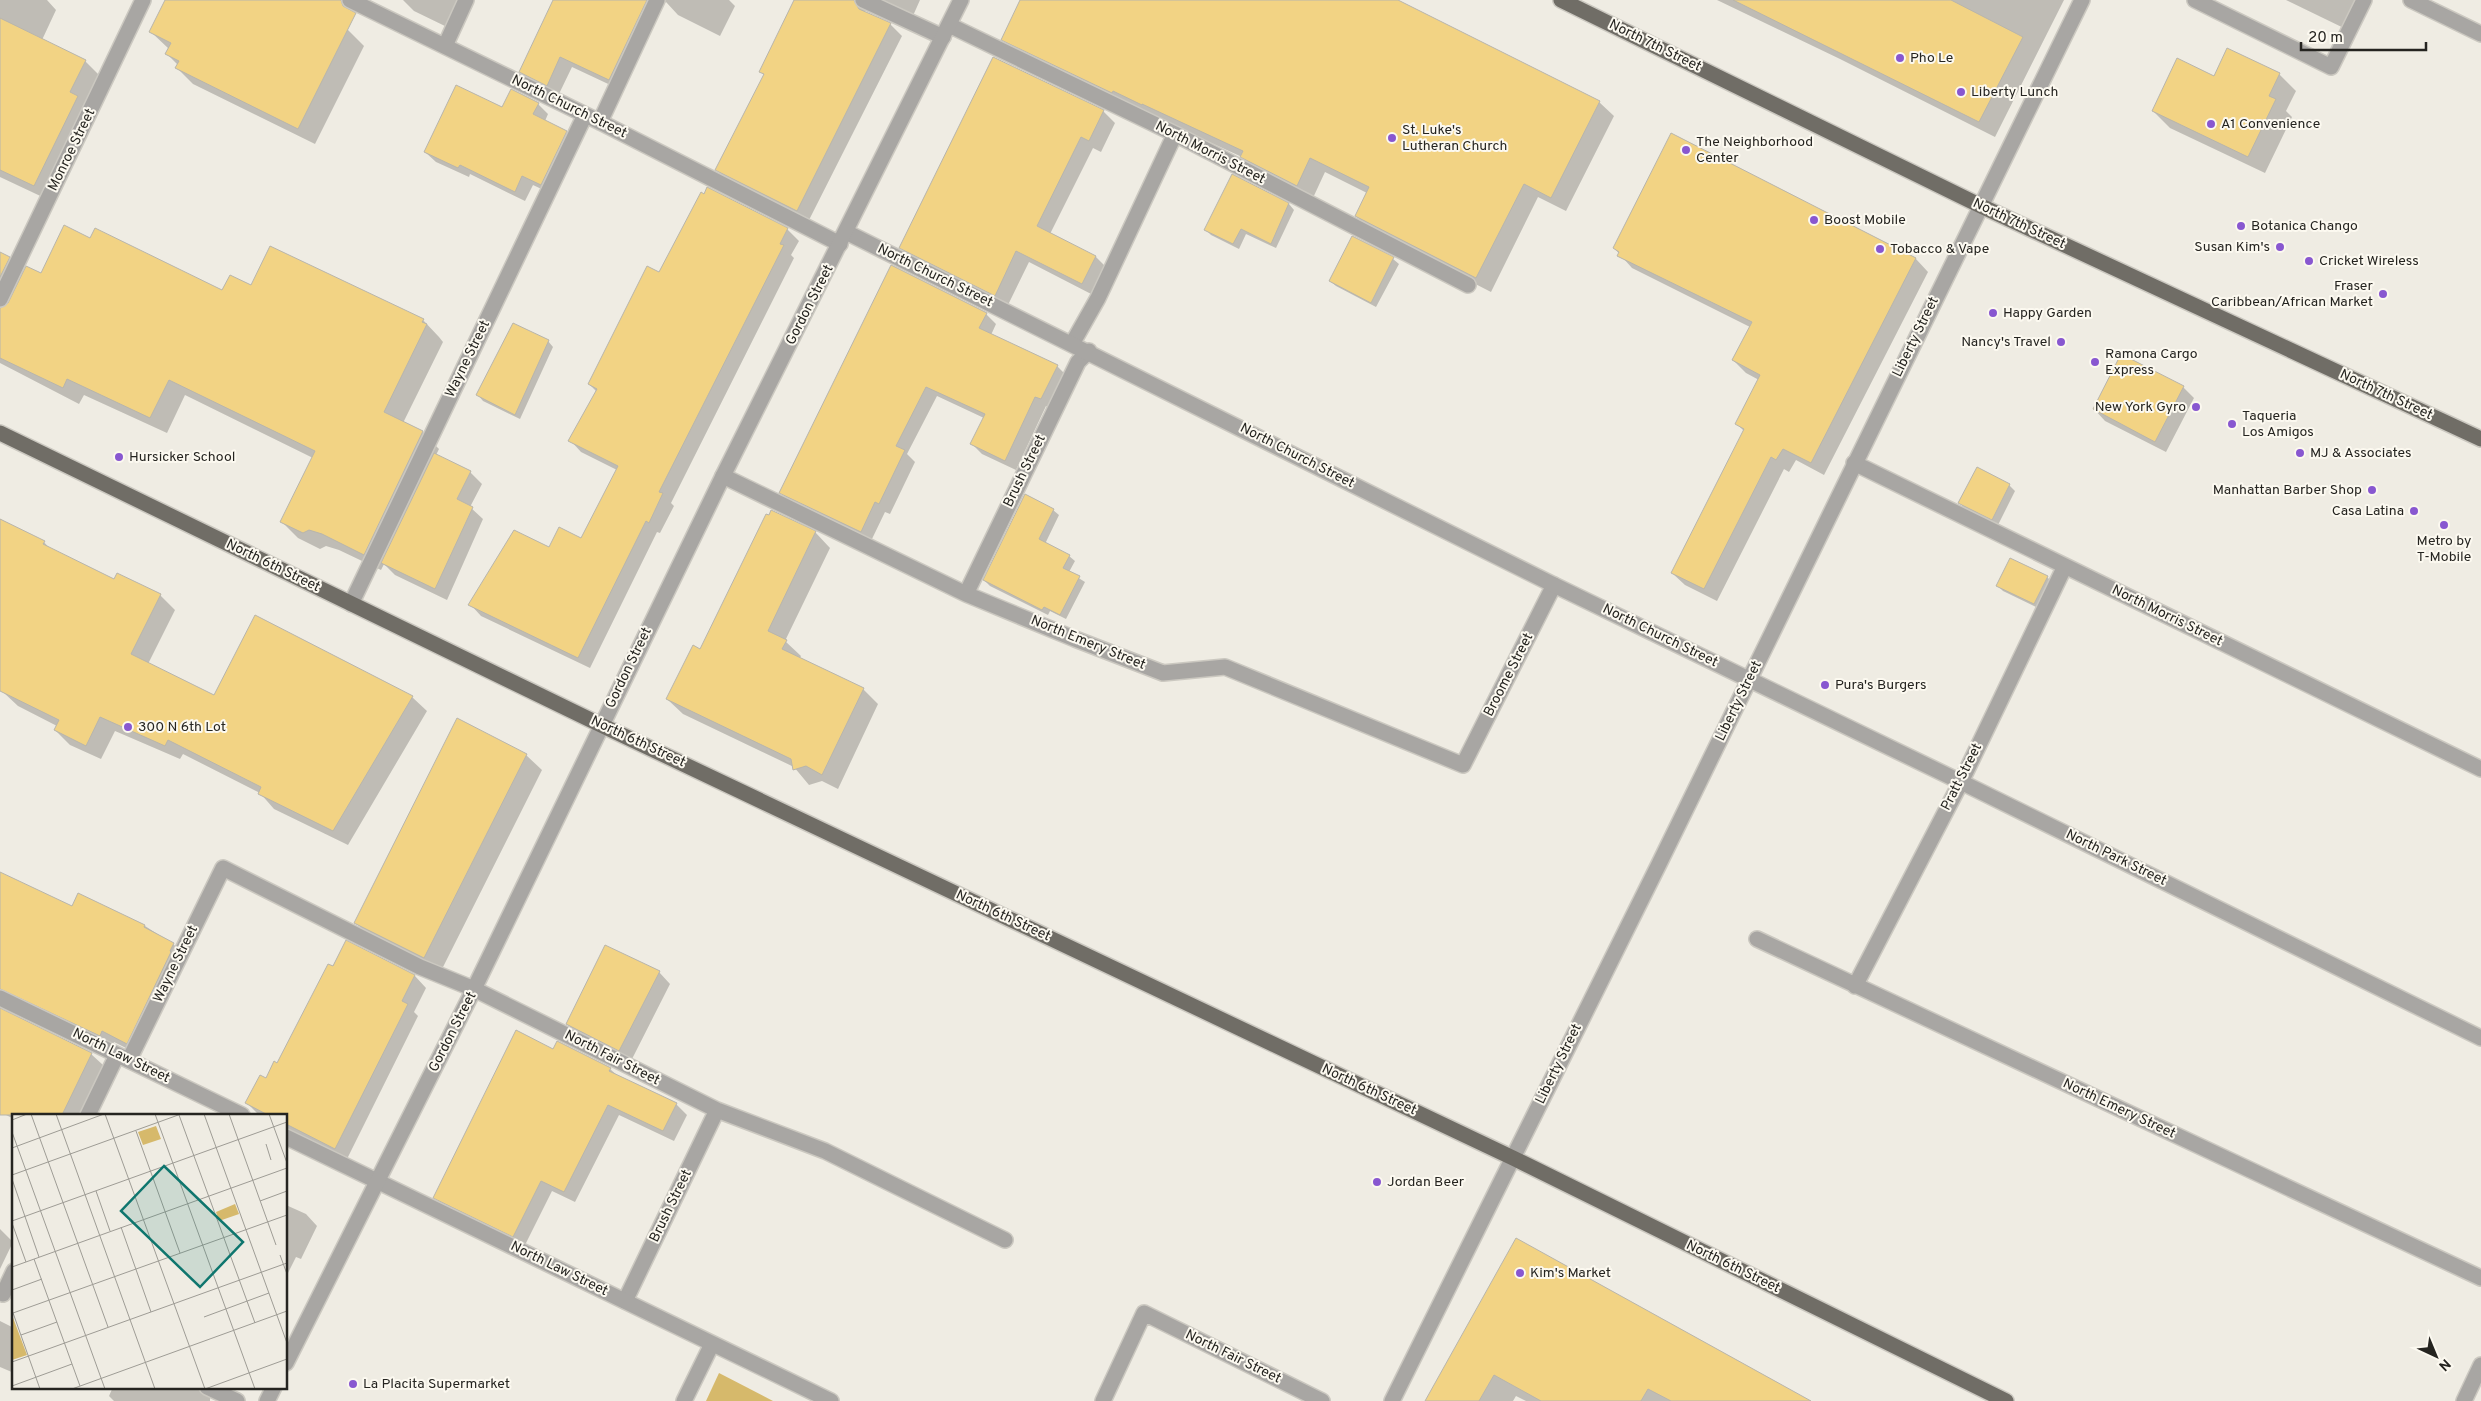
<svg xmlns="http://www.w3.org/2000/svg" width="2481" height="1401" font-family="Overpass,sans-serif">
  <rect width="100%" height="100%" fill="#efece3"/>
  <path fill="#d6b96b" d="M719 1373 773 1401H706Z"/>
  <path fill="#0003" d="M0 0H47L56 10 42 40 85 61 102 78 51 201 0 177Z
    M166 0H291L290 2 348 30 364 46 315 144 193 84 177 68 178 65 167 54 169 49 151 32Z
    M403 0H463L449 28 414 11Z
    M555 0H729L735 6 720 36 678 15 666 2 660 7 621 90 572 67 558 96 532 83 520 72Z
    M850 0H920L912 18 866 7 865 12 890 24 902 36 808 222 728 181 717 170 764 75 760 71Z
    M1023 0H1395L1599 102 1614 116 1566 211 1538 197 1491 292 1370 230 1356 216 1367 193 1325 172 1312 200 1256 171 1242 157 1017 54 1002 39Z
    M1717 0H2064L1995 137 1840 59Z
    M2286 0H2365L2354 33Z
    M2279 74 2296 91 2286 111 2292 117 2265 173 2170 128 2153 111 2215 77Z
    M538 104 548 114 545 121 566 132 576 143 552 194 533 185 525 201 470 174 469 177 436 162 425 152 502 109Z
    M1103 111 1115 123 1101 152 1093 148 1050 234 1096 257 1108 269 1095 296 1029 262 1007 307 913 260 901 248Z
    M1672 135 1916 259 1928 272 1824 475 1796 460 1789 472 1784 469 1717 601 1685 585 1672 573 1744 431 1737 424 1759 380 1746 373 1733 360 1750 327 1632 268 1614 248Z
    M1232 176 1289 204 1294 210 1276 248 1246 234 1239 249 1211 235 1206 230Z
    M787 229 799 241 791 255 794 258 671 503 674 506 660 533 657 532 590 668 481 616 470 604 549 549 581 539 617 470 581 452 570 440 597 392 589 384 660 274Z
    M1353 238 1393 259 1399 264 1376 307 1336 286 1330 281Z
    M91 239 223 292 252 287 271 247 423 320 439 337 443 342 403 423 422 432 439 449 436 455 470 472 482 484 470 507 483 519 447 600 395 575 384 564 381 570 339 550 326 546 320 549 298 538 282 522 313 458 185 395 167 433 84 395 79 404 0 363V254L9 258 24 273 41 275Z
    M986 314 996 324 991 335 1057 366 1067 376 1051 409 1046 406 1016 470 982 454 972 444 984 418 937 396 907 454 915 462 890 514 885 512 871 541 791 503 781 493Z
    M548 341 553 347 520 419 483 401 478 395Z
    M2183 387 2194 398 2166 452 2105 421 2094 409Z
    M1977 468 2009 485 2015 491 1998 525 1965 509 1960 503Z
    M1053 510 1059 515 1045 544 1069 556 1075 561 1069 572 1085 582 1066 619 1050 611 1048 615 990 586 984 580Z
    M0 519 44 542 50 549 115 580 160 595 175 610 148 664 215 697H412L427 711 348 845 274 809 260 793 183 754 180 759 115 731 101 759 70 745 55 730 57 726 18 706 3 692 0 676Z
    M815 532 830 548 785 641 801 656 800 658 863 689 878 704 838 789 822 781 809 785 794 767 683 714 667 699 701 651Z
    M2047 577 2053 583 2040 609 2003 591 1998 586Z
    M526 755 542 770 440 973 372 939 356 923Z
    M0 873 73 907 78 895 145 926 173 944 185 955 138 1054 114 1042 112 1047 3 1005 2 1011 91 1054 103 1065 79 1115H14V1119L0 1112Z
    M346 942 415 976 426 988 414 1012 418 1016 347 1159 286 1128V1115H259L247 1103 278 1065Z
    M659 972 670 984 631 1061 579 1035 567 1024Z
    M554 1051 610 1069 619 1077 676 1104 687 1115 674 1141 619 1115 575 1202 552 1191 524 1247 445 1208 434 1197Z
    M286 1205 306 1214 317 1226 301 1259 296 1257 286 1277Z
    M0 1229 13 1242 0 1269Z
    M1517 1239 1809 1401H1526L1516 1396 1513 1401H1427Z
    M0 1321 14 1328V1373L0 1367Z
    M113 1387H232L229 1392 210 1394V1401H114L109 1396Z"/>
  <path fill="#f2d384" stroke="#b8b5ac" d="M165 0H341L343 6 356 13 298 129 175 68 179 61 165 54 171 43 149 32Z
    M553 0H647L609 80 560 57 547 86 519 72Z
    M794 0H854L859 9 891 23 797 211 715 170 764 74 759 72Z
    M1020 0H1398L1600 101 1551 198 1524 184 1476 278 1355 216 1369 187 1310 158 1297 186 1240 157 1243 151 1142 104V105L1113 91 1112 93 1001 40Z
    M1733 0H1951L2023 37 1979 122Z
    M0 18 86 60 70 92 78 96 34 186 0 170Z
    M2227 48 2280 73 2269 96 2276 99 2248 157 2152 111 2177 58 2214 76Z
    M993 57 1104 110 1089 141 1081 137 1037 226 1096 256 1082 284 1016 251 995 296 899 248Z
    M456 85 502 107 511 89 539 103 533 114 567 131 541 185 522 176 515 192 460 165 458 168 424 152Z
    M1671 133 1916 258 1811 463 1783 449 1776 460 1771 457 1704 589 1671 573 1744 429 1735 424 1760 375 1732 360 1752 322 1617 256 1619 252 1613 248Z
    M1232 174 1289 203 1271 244 1241 229 1233 244 1204 230Z
    M707 187 788 228 780 244 784 245 659 492 663 493 649 523 646 521 578 658 468 605 514 530 549 547 559 527 581 538 618 466 568 441 597 389 588 384 647 266 659 272 701 192 704 194Z
    M64 225 90 238 95 228 222 290 230 275 251 285 270 246 424 319 422 322 427 324 384 412 423 431 364 555 322 534 309 530 303 533 280 522 315 451 169 380 150 418 67 379 63 388 0 358V308L8 303 26 266 41 273Z
    M1352 236 1394 257 1371 303 1329 281Z
    M0 252 10 257 0 277Z
    M891 265 987 313 979 328 1058 365 1041 399 1035 397 1005 461 970 444 985 414 926 387 896 446 905 450 879 504 875 502 861 532 779 493Z
    M513 323 549 340 515 415 476 395Z
    M2121 354 2184 386 2155 442 2093 409Z
    M434 453 471 471 457 499 473 507 435 589 381 563Z
    M1977 467 2010 484 1992 520 1958 503Z
    M1025 494 1054 509 1039 539 1070 555 1063 568 1080 576 1060 615 1044 607 1042 610 983 580Z
    M771 510 816 531 768 631 787 640 782 649 864 688 822 775 806 766 793 770 791 759 666 699 693 645 700 649 766 514 769 515Z
    M0 519 45 541 43 544 114 579 117 573 161 594 131 654 214 695 255 615 413 696 333 831 258 794 261 787 168 740 165 746 100 717 86 746 54 730 59 720 0 691Z
    M2010 558 2048 576 2034 604 1996 586Z
    M457 718 527 754 424 958 354 923Z
    M0 872 72 906 78 893 145 925 144 927 174 943 170 951 171 952 127 1044 102 1031 100 1036 0 989Z
    M346 940 415 975 402 1001 408 1004 335 1149 286 1124V1115H268L245 1103 260 1075 266 1078 274 1061 277 1063 328 964 333 966Z
    M605 945 660 971 619 1051 566 1024Z
    M0 1008 92 1053 62 1115H0Z
    M516 1030 553 1049 557 1041 611 1068 609 1071 677 1103 663 1131 608 1105 564 1192 541 1181 513 1237 433 1198Z
    M1516 1238 1811 1401H1671L1648 1389 1641 1401H1541L1494 1375 1479 1401H1425Z"/>
  <g fill="none" stroke-linecap="round" stroke-linejoin="round">
    <g stroke="#cbc8c0" stroke-width="18">
      <path id="service" d="M350 0 600 122 840 244
        M863 0 943 37
        M2195 0 2331 67 2364 0
        M2411 0 2481 34
        M949 25 1175 134 1468 285
        M445 46 466 0
        M600 122 657 0
        M0 299 143 0
        M1072 344 1098 298 1175 134
        M1854 463 2481 769
        M723 476 966 594 1075 639 1163 673 1225 667 1463 765 1554 585
        M966 594 1078 362 1089 351
        M351 604 585 115
        M1757 939 2481 1278
        M1855 986 1961 782 2065 566
        M129 1060 223 868 420 967 474 989 717 1110 825 1151 1005 1240
        M88 1115 117 1055
        M3 1294 14 1271
        M625 1301 717 1110
        M207 1387 237 1401
        M684 1401 712 1344
        M1103 1401 1144 1313 1322 1401"/>
    </g>
    <g stroke="#cbc8c0" stroke-width="18">
      <path id="minor" d="M846 232 1554 585 1961 782 2481 1038
        M0 998 242 1115
        M286 1137 831 1401
        M1392 1401 1659 864 2082 0"/>
    </g>
    <g stroke="#cbc8c0" stroke-width="18">
      <path id="tertiary" d="M286 1363 474 989 723 476 961 0
        M267 1401 274 1387
        M2464 1401 2481 1365"/>
    </g>
    <g stroke="#cbc8c0" stroke-width="18">
      <path id="primary" d="M1561 0 1981 206 2481 439
        M0 433 601 725 1513 1158 2006 1401"/>
    </g>
    <use href="#service" stroke="#a8a6a3" stroke-width="15"/>
    <use href="#minor" stroke="#a8a6a3" stroke-width="15"/>
    <use href="#tertiary" stroke="#a8a6a3" stroke-width="15"/>
    <use href="#primary" stroke="#706d66" stroke-width="15"/>
  </g>
  <g fill="#8857d0" stroke="#fcf9f0" stroke-width="2">
    <circle cx="1900" cy="58" r="5"/>
    <circle cx="1961" cy="92" r="5"/>
    <circle cx="2211" cy="124" r="5"/>
    <circle cx="1392" cy="138" r="5"/>
    <circle cx="1686" cy="150" r="5"/>
    <circle cx="1814" cy="220" r="5"/>
    <circle cx="2241" cy="226" r="5"/>
    <circle cx="2280" cy="247" r="5"/>
    <circle cx="1880" cy="249" r="5"/>
    <circle cx="2309" cy="261" r="5"/>
    <circle cx="2383" cy="294" r="5"/>
    <circle cx="1993" cy="313" r="5"/>
    <circle cx="2061" cy="342" r="5"/>
    <circle cx="2095" cy="362" r="5"/>
    <circle cx="2196" cy="407" r="5"/>
    <circle cx="2232" cy="424" r="5"/>
    <circle cx="2300" cy="453" r="5"/>
    <circle cx="119" cy="457" r="5"/>
    <circle cx="2372" cy="490" r="5"/>
    <circle cx="2414" cy="511" r="5"/>
    <circle cx="2444" cy="525" r="5"/>
    <circle cx="1825" cy="685" r="5"/>
    <circle cx="128" cy="727" r="5"/>
    <circle cx="1377" cy="1182" r="5"/>
    <circle cx="1520" cy="1273" r="5"/>
    <circle cx="353" cy="1384" r="5"/>
  </g>
  <g text-anchor="middle" dominant-baseline="central" stroke-width="4" stroke-linejoin="round" paint-order="stroke">
    <g font-size="14" fill="#252420" stroke="#fcf9f0">
      <text transform="translate(1655 46) rotate(26)">North 7th Street</text>
      <text transform="translate(569 107) rotate(26)">North Church Street</text>
      <text transform="translate(72 150) rotate(-64)">Monroe Street</text>
      <text transform="translate(1210 153) rotate(27)">North Morris Street</text>
      <text transform="translate(2019 224) rotate(25)">North 7th Street</text>
      <text transform="translate(935 276) rotate(26)">North Church Street</text>
      <text transform="translate(810 305) rotate(-63)">Gordon Street</text>
      <text transform="translate(1916 337) rotate(-64)">Liberty Street</text>
      <text transform="translate(468 359) rotate(-64)">Wayne Street</text>
      <text transform="translate(2386 395) rotate(25)">North 7th Street</text>
      <text transform="translate(1297 456) rotate(27)">North Church Street</text>
      <text transform="translate(1025 471) rotate(-64)">Brush Street</text>
      <text transform="translate(273 566) rotate(26)">North 6th Street</text>
      <text transform="translate(2167 616) rotate(26)">North Morris Street</text>
      <text transform="translate(1660 636) rotate(26)">North Church Street</text>
      <text transform="translate(1088 643) rotate(22)">North Emery Street</text>
      <text transform="translate(629 668) rotate(-64)">Gordon Street</text>
      <text transform="translate(1509 675) rotate(-63)">Broome Street</text>
      <text transform="translate(1739 701) rotate(-64)">Liberty Street</text>
      <text transform="translate(638 742) rotate(25)">North 6th Street</text>
      <text transform="translate(1962 777) rotate(-63)">Pratt Street</text>
      <text transform="translate(2116 858) rotate(26)">North Park Street</text>
      <text transform="translate(1003 916) rotate(25)">North 6th Street</text>
      <text transform="translate(176 964) rotate(-64)">Wayne Street</text>
      <text transform="translate(453 1032) rotate(-63)">Gordon Street</text>
      <text transform="translate(121 1056) rotate(26)">North Law Street</text>
      <text transform="translate(612 1058) rotate(27)">North Fair Street</text>
      <text transform="translate(1559 1064) rotate(-64)">Liberty Street</text>
      <text transform="translate(1369 1090) rotate(25)">North 6th Street</text>
      <text transform="translate(2119 1109) rotate(25)">North Emery Street</text>
      <text transform="translate(671 1206) rotate(-64)">Brush Street</text>
      <text transform="translate(1733 1267) rotate(26)">North 6th Street</text>
      <text transform="translate(559 1269) rotate(26)">North Law Street</text>
      <text transform="translate(1233 1357) rotate(26)">North Fair Street</text>
    </g>
    <g font-size="14" fill="#252420" stroke="#fcf9f0" text-anchor="start">
      <text x="1910" y="58">Pho Le</text>
      <text x="1971" y="92">Liberty Lunch</text>
      <text x="2221" y="124">A1 Convenience</text>
      <text x="1402" y="130">St. Luke's<tspan x="1402" dy="16">Lutheran Church</tspan></text>
      <text x="1696" y="142">The Neighborhood<tspan x="1696" dy="16">Center</tspan></text>
      <text x="1824" y="220">Boost Mobile</text>
      <text x="2251" y="226">Botanica Chango</text>
      <text x="2270" y="247" text-anchor="end">Susan Kim's</text>
      <text x="1890" y="249">Tobacco &amp; Vape</text>
      <text x="2319" y="261">Cricket Wireless</text>
      <text x="2373" y="286" text-anchor="end">Fraser<tspan x="2373" dy="16">Caribbean/African Market</tspan></text>
      <text x="2003" y="313">Happy Garden</text>
      <text x="2051" y="342" text-anchor="end">Nancy's Travel</text>
      <text x="2105" y="354">Ramona Cargo<tspan x="2105" dy="16">Express</tspan></text>
      <text x="2186" y="407" text-anchor="end">New York Gyro</text>
      <text x="2242" y="416">Taqueria<tspan x="2242" dy="16">Los Amigos</tspan></text>
      <text x="2310" y="453">MJ &amp; Associates</text>
      <text x="129" y="457">Hursicker School</text>
      <text x="2362" y="490" text-anchor="end">Manhattan Barber Shop</text>
      <text x="2404" y="511" text-anchor="end">Casa Latina</text>
      <text x="2444" y="541" text-anchor="middle">Metro by<tspan x="2444" dy="16">T-Mobile</tspan></text>
      <text x="1835" y="685">Pura's Burgers</text>
      <text x="138" y="727">300 N 6th Lot</text>
      <text x="1387" y="1182">Jordan Beer</text>
      <text x="1530" y="1273">Kim's Market</text>
      <text x="363" y="1384">La Placita Supermarket</text>
    </g>
  </g>
  <g transform="translate(12 1114)">
    <rect width="275" height="275" fill="#efece3"/>
    <path d="M144 12 149 25 131 31 126 18ZM223 90 227 100 207 107 204 98ZM0 201 15 241 0 246Z" fill="#d6b96b"/>
    <path fill="none" stroke="#9e9c95" stroke-width="1" d="M19 0 96 213M44 0 143 275M93 0 193 275M143 0 243 275M192 0 275 229M217 0 264 131M257 0 275 49M167 1 243 209M0 6 15 0M124 17 168 139M0 18 93 275M254 30 259 46M0 34 92 0M0 61 169 0M0 65 27 143M84 77 98 117M248 87 275 77M0 107 275 8M0 109 14 148M109 113 139 198M268 141 275 160M22 145 68 272M0 153 275 54M0 176 30 165M0 196 28 275M1 199 275 101M192 203 257 179M9 221 45 208M0 248 275 149M0 272 60 250M60 275 275 197M193 275 275 245"/>
    <path fill="#0f766e" fill-opacity="0.15" stroke="#0f766e" stroke-width="2.5" d="M152 52 231 128 188 173 109 97Z"/>
    <rect width="275" height="275" fill="none" stroke="#252420" stroke-width="2.5"/>
  </g>
  <g transform="translate(2436 1356) rotate(136)" stroke="#fcf9f0" stroke-width="4" paint-order="stroke">
  <path d="M0-4L9 19L0 12L-9 19Z" fill="#252420"/>
  <text y="-8" font-size="14" font-weight="bold" text-anchor="middle" fill="#252420">N</text>
  </g>
  <path d="M2301 42v8h125v-8" fill="none" stroke="#252420" stroke-width="2.5"/>
  <text x="2308" y="42" font-size="15" fill="#252420" stroke="#fcf9f0" stroke-width="4" paint-order="stroke">20 m</text>
</svg>
